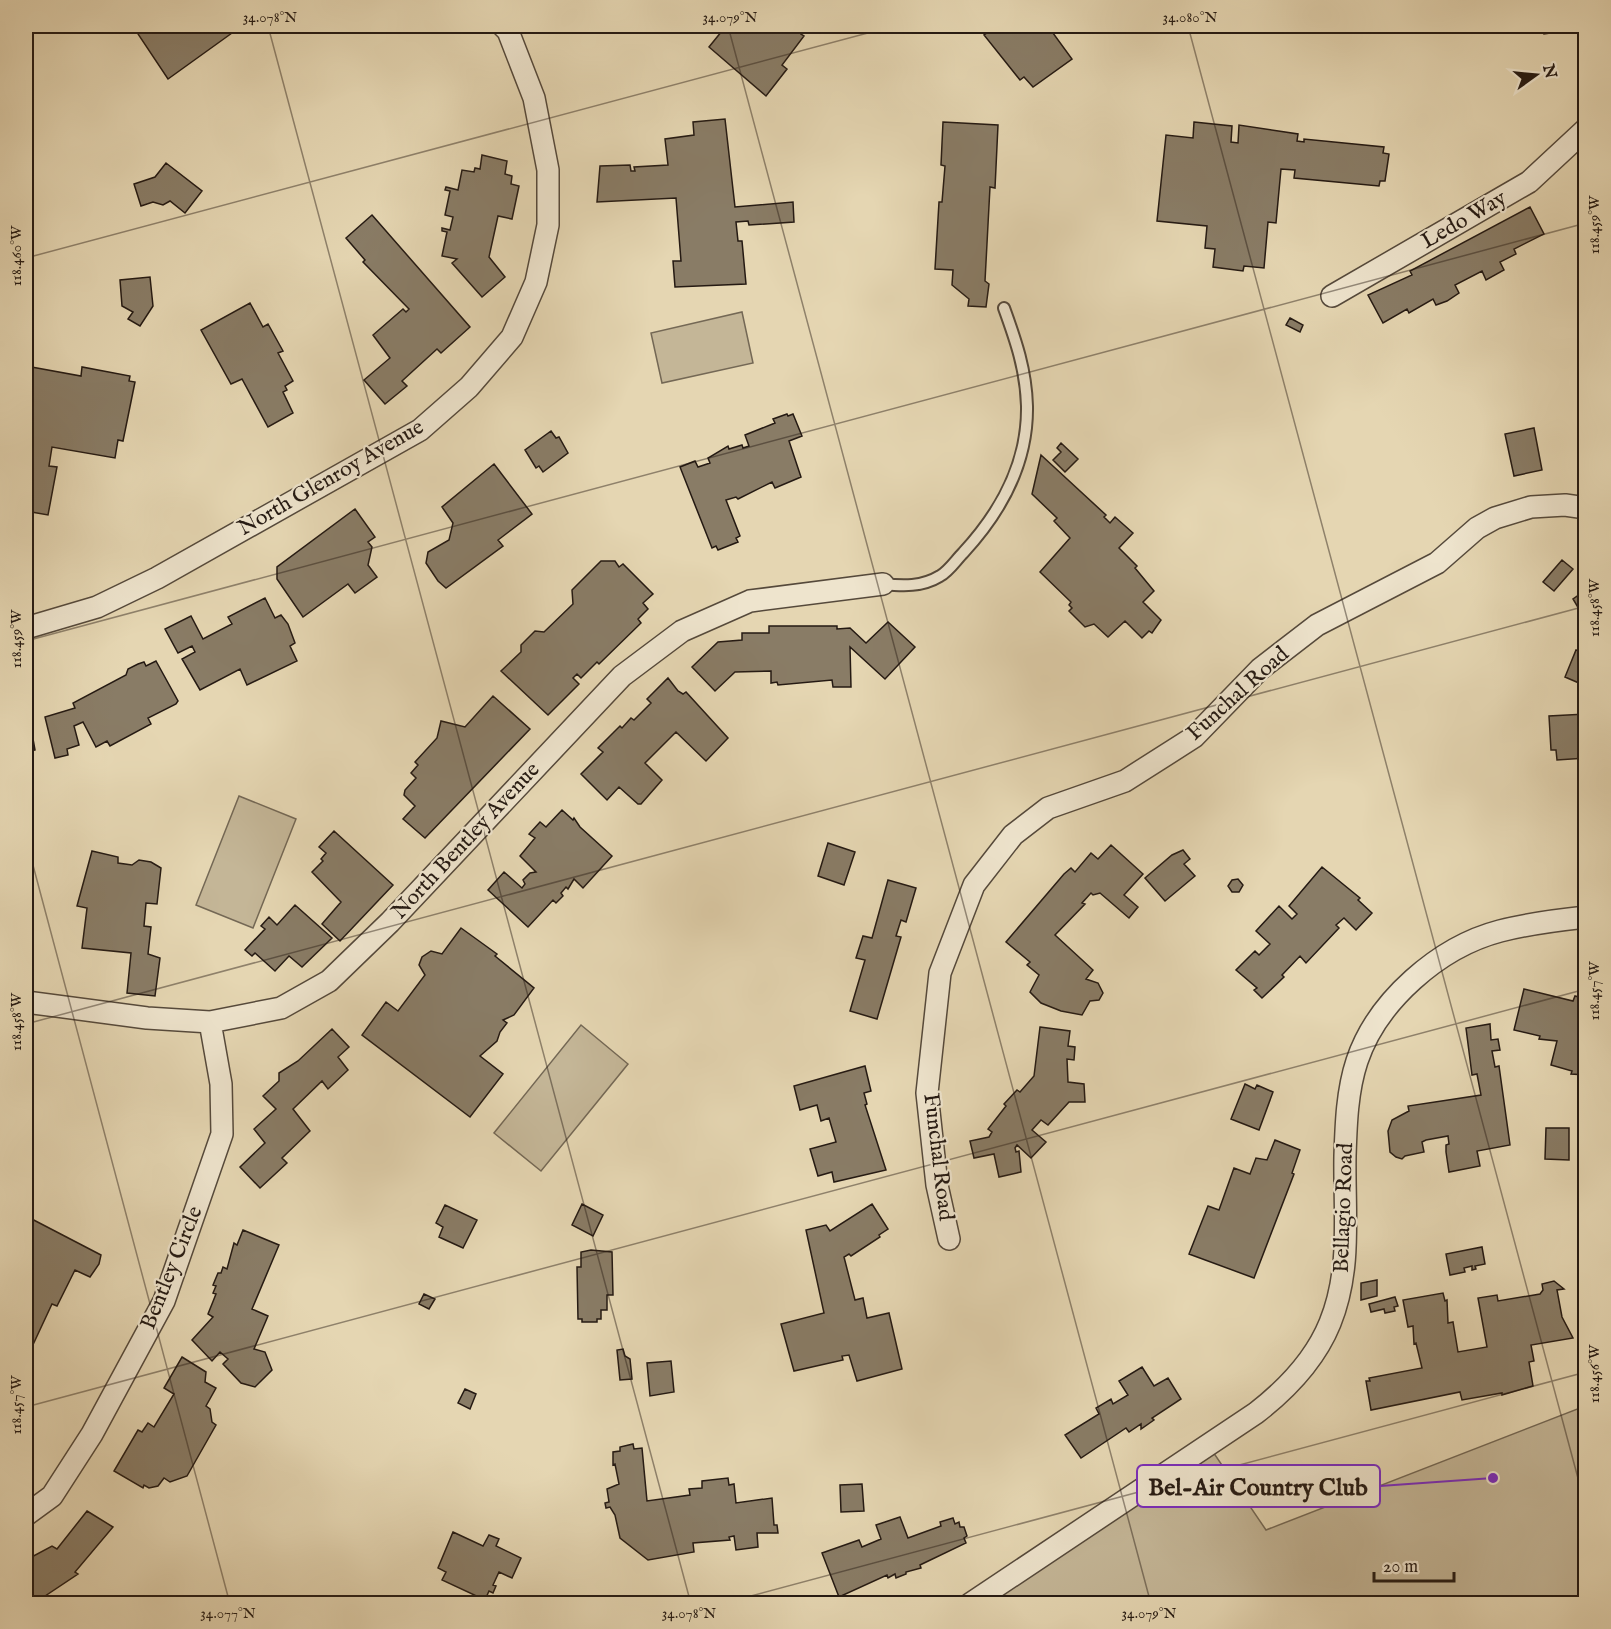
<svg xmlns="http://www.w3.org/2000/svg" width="1611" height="1629" font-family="'IM FELL English',serif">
  <rect width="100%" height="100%" fill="#e5d6b2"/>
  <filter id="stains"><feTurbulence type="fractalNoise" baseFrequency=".00333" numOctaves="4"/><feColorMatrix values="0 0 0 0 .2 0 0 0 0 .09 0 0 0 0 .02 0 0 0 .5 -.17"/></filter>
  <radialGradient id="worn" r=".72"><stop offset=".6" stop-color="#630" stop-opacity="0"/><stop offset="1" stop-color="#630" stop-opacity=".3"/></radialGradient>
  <path fill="#c4b697" stroke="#746855" stroke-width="1.5" d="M742 312 753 363 662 383 651 333Z
    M239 796 296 819 253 928 196 905Z
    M581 1025 628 1064 541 1171 494 1133Z
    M1585 1406V1603L970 1604 1209 1446 1266 1530Z"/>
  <path fill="#897c66" stroke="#251a13" stroke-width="1.5" d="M142 26H237L230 31 232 33 168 79 136 31Z
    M726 26H808L801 34 804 36 782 65 787 69 766 96 709 47Z
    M997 26H1055L1050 29 1072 59 1033 87 1024 77 1020 80 984 35Z
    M1543 26H1572V30L1544 34Z
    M725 119 735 207 793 202 794 222 749 225 748 221 736 222 738 241H742L746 284 675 287 673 261H681L676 198 597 202 600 166 630 165 631 171H635L634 167 668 165 665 139 694 135 693 122Z
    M943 122 998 125 995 188 990 187 985 281 989 284 986 307 968 306 969 299 952 285 953 270 935 269 939 202H942L945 166 941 165Z
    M1194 122 1232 126 1231 142 1238 143 1239 125 1298 134 1297 141 1304 142V139L1384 147 1383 153 1389 154 1385 181H1380L1379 186 1294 178 1295 170 1281 169 1276 223 1268 222 1264 268 1244 266 1243 271 1213 267 1215 249 1205 248 1207 226 1157 221 1166 135 1193 138Z
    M482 155 507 161 505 174 512 176 511 184 519 186 512 219 498 216 489 257 505 277 482 297 452 263 457 259 442 256 447 232 442 231V228L450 230 453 217 445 215 450 191 445 190 446 187 458 190 462 170 474 172 475 168 480 169Z
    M166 163 202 191 185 213 170 201 163 205 153 202 141 206 134 184 155 177Z
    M1530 207 1544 234 1514 249 1516 254 1500 262 1504 270 1486 280 1482 271 1455 285 1459 293 1447 301 1436 305 1433 299 1409 313 1407 309 1383 323 1368 295 1412 275 1410 271Z
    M372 215 470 327 441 353 437 349 402 381 407 386 385 404 364 380 390 358 373 335 403 309 406 312 409 309 363 262 365 260 346 238Z
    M150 277 153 306 140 326 128 319 133 312 122 306 120 280Z
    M250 303 263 327 268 324 283 351 278 353 293 381 285 386 287 390 283 392 293 413 268 427 242 379 231 384 201 330Z
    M1290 318 1303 325 1300 332 1286 325Z
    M26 366 81 376 82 367 130 376 129 381 135 382 123 441 118 440 115 458 52 447 49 466 57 467 48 515 26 511Z
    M787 414 788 416 793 414 802 436 789 441 801 477 775 488 772 482 738 499 736 497 726 500 740 536 736 538 738 542 718 550 716 546 712 548 680 467 695 461 698 467 710 463 708 458 728 446 729 449 742 445 743 448 749 446 745 435 775 423 773 419Z
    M1534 428 1542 470 1514 476 1505 434Z
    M551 431 556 438 559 437 568 453 543 472 539 466 536 468 525 450Z
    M1061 443 1078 459 1065 472 1053 460 1061 452 1057 448Z
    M1041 455 1106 515 1104 517 1110 523 1115 517 1133 533 1119 548 1137 566 1135 568 1154 591 1143 602 1161 620 1152 633 1149 631 1142 638 1125 621 1108 637 1094 624 1085 627 1069 611 1072 608 1069 605 1071 602 1040 572 1070 538 1054 521 1057 518 1032 494Z
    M494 464 532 514 498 540 503 546 446 588 438 581 426 563 428 552 449 540 453 523 442 507Z
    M355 509 375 537 368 542 372 547 368 565 377 577 355 593 348 584 303 617 277 579V567Z
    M1562 560 1573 569 1554 591 1543 582Z
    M601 561H615L619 567 623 564 653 594 643 603 648 609 638 619 641 623 599 664 597 662 581 678 577 674 573 678 579 684 548 715 501 671 521 652V645L535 631 544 632 573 604 572 590Z
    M1586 590V621L1573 599Z
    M265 598 275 618 281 615 288 624 295 643 290 646 297 661 247 685 240 669 200 690 182 659 195 652 192 646 178 653 165 629 191 616 203 639 232 624 228 617Z
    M888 622 915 647 885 679 850 647 851 687H833L832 680 778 685 777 682 771 683V671L735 672 715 691 692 667 718 642 742 640V633H769V626H837V629L850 628 866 643Z
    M1576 650 1586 653V686L1565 677Z
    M156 661 178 701 176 704 148 718 151 724 110 746 107 741 96 747 83 722 74 726 79 745 67 749 68 755 55 758 45 717 75 708 73 703 126 675 128 669 138 664 144 662 146 666Z
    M668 678 678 691 683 694 686 692 728 738 706 761 676 732 645 763 662 780 641 804H638L619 787 607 800 581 774 603 752 598 748 620 726 622 728 631 718 634 720 651 703 647 699Z
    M493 696 530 729 425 838 403 819 415 806 404 795 405 790 416 778 411 773 418 765 415 762 437 738 441 721 465 727Z
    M26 700 35 750 26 752Z
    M1586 714V758L1557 760 1556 750H1551L1549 716Z
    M562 810 573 820 574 818 580 827 612 856 583 888 574 879 568 889 566 887 561 893 563 896 556 903 553 900 528 927 488 890 504 872 522 888 525 884 523 880 530 873 536 872 520 856 535 838 529 834 540 822 546 827Z
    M334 831 393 885 340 941 322 924 341 902 312 872 323 861 321 859 326 853 319 847Z
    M828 843 855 852 844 885 818 876Z
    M1111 845 1143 874 1124 895 1138 907 1129 918 1100 893 1093 895 1091 893 1082 903 1085 904 1055 935 1093 970 1086 979 1098 983 1103 993 1099 1000 1090 1001 1082 1015 1061 1011 1041 1003 1030 992 1039 975 1027 965 1030 962 1006 942 1064 874 1071 868 1075 872 1091 853 1098 859Z
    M1183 850 1190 859 1184 864 1195 876 1165 901 1145 878 1172 855Z
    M92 851 118 857V863L132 865 139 860 151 862 161 868 157 904 146 903 144 926 151 927 148 954 160 958 155 996 127 993 131 953 82 948 87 908 77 906Z
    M1322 867 1360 898 1358 900 1372 913 1356 930 1344 918 1336 925 1339 928 1306 963 1300 956 1282 975 1284 977 1262 998 1254 990 1257 988 1236 970 1255 951 1259 955 1270 944 1256 931 1279 906 1292 919 1297 914 1289 906Z
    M1238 879 1243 885 1239 892H1232L1228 886 1232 880Z
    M888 880 916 888 906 922 901 920 896 936 901 937 877 1019 850 1011 865 960 856 958 863 936 872 938Z
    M295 905 332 938 302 967 289 956 275 971 255 953 252 956 245 950 265 929 261 926 269 917 277 925Z
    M461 928 497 954 495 956 534 988 514 1015 503 1020 507 1023 500 1032 497 1041 480 1056 503 1074 470 1117 362 1035 386 1002 398 1011 425 975 419 965 422 957 431 951 442 954Z
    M1524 989 1573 1001 1575 996 1586 999V1075L1571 1074 1572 1071 1551 1065 1557 1041 1539 1039 1540 1036 1514 1030Z
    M1490 1024 1491 1040 1498 1039 1500 1050 1492 1051 1495 1067 1499 1066 1510 1145 1477 1151 1480 1166 1449 1172 1446 1152V1145L1449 1144 1448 1136 1426 1140 1422 1142 1424 1152 1405 1156 1402 1159 1396 1157 1390 1152 1388 1131 1392 1120 1409 1111 1408 1106 1481 1095 1477 1074 1472 1075 1466 1028Z
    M1040 1027 1070 1031 1068 1046 1075 1047 1074 1060 1067 1059 1068 1082 1084 1084 1085 1102H1069L1048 1125 1041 1120 1032 1130 1046 1142 1031 1158 1017 1145 1015 1148 1016 1152 1019 1151 1021 1172 999 1177 994 1154 974 1158 970 1141 989 1137 992 1132 988 1129 1006 1106 1004 1104 1017 1090 1020 1092 1034 1076Z
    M332 1029 349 1047 338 1057 348 1070 328 1089 322 1081 293 1109 310 1131 282 1158 287 1163 260 1188 240 1167 265 1143 254 1129 276 1109 263 1096 279 1081V1073L298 1061Z
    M865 1066 871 1091 864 1093 867 1104 865 1105 886 1170 834 1182 832 1172 818 1176 810 1149 836 1142 829 1118 821 1121 817 1105 800 1110 794 1086Z
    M1245 1084 1255 1089 1257 1085 1273 1092 1259 1130 1231 1119Z
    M1546 1128H1569V1160L1545 1159Z
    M1275 1140 1300 1150 1292 1173 1294 1174 1254 1278 1189 1254 1208 1206 1219 1210 1234 1168 1250 1174 1256 1158 1267 1160Z
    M582 1204 603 1215 593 1236 572 1225Z
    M872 1204 888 1229 879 1235 880 1237 851 1256 849 1254 844 1257 855 1300 863 1298 867 1318 889 1313 902 1369 857 1381 849 1355 842 1356 843 1360 794 1371 781 1324 824 1313 806 1230 826 1225 830 1231Z
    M445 1205 477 1220 463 1248 439 1237 443 1227 436 1223Z
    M26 1216 101 1255 99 1264 90 1277 75 1270 57 1306 52 1304 31 1349 26 1346Z
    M243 1230 279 1245 252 1309 268 1316 254 1349 265 1352 272 1370 255 1387 241 1383 223 1364 228 1359 220 1352 212 1361 192 1340 213 1317 208 1314 216 1294 213 1293 216 1286 213 1285 218 1273H221L223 1267 227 1269 234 1243 237 1245Z
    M1482 1247 1485 1264 1475 1266 1476 1269 1472 1270V1266L1464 1268 1465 1272 1450 1275 1446 1254Z
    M591 1250 612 1252 613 1295H607V1310H601V1319H597V1322H582V1319H578L577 1267H581V1252Z
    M1377 1280V1296L1361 1300V1283Z
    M1554 1281 1564 1289 1557 1290 1562 1317 1573 1338 1531 1345 1534 1361 1529 1362 1533 1386 1502 1395V1393L1462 1400 1460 1392 1371 1410 1366 1381H1370L1369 1378 1422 1368 1416 1343 1414 1344 1413 1326 1408 1327 1403 1300 1443 1293 1445 1301 1447 1300 1448 1323 1453 1322 1458 1352 1487 1347 1478 1298 1497 1295 1498 1301 1540 1294 1543 1290 1542 1284Z
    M424 1294 435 1299 429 1309 419 1304Z
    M1395 1297 1398 1306 1394 1307 1395 1311 1385 1313 1384 1309 1371 1312 1369 1304Z
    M623 1349 625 1356 630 1359 632 1379 620 1380 617 1350Z
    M182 1357 206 1372 205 1382 216 1388 206 1406 210 1409 212 1422 216 1425 187 1476 170 1482 164 1478 158 1486 149 1488 144 1485 143 1488 114 1471 138 1430 142 1432 148 1423 154 1427 174 1394 164 1388Z
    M671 1361 674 1392 650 1396 647 1363Z
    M1142 1367 1154 1386 1168 1378 1181 1399 1152 1418 1154 1420 1141 1429V1424L1129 1432 1126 1428 1081 1458 1065 1435 1099 1414 1096 1408 1111 1399 1113 1404 1128 1395 1119 1381Z
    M465 1389 476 1394 470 1409 458 1403Z
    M633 1444 634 1449 642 1448 647 1501 690 1495 689 1489 702 1488V1481L728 1478 729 1485 734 1484 736 1503 772 1498 774 1525H777L778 1533H757L758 1547 736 1550 734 1536 729 1537 730 1540 693 1543 694 1552 648 1560 620 1538 615 1515 610 1507 606 1508 605 1503 609 1502 607 1489 619 1484 615 1464 613 1465V1452L620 1451V1447Z
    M862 1484 864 1511 841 1512 840 1485Z
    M87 1511 113 1527 75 1572 78 1574 33 1604H26V1560L52 1546 57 1549Z
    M900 1517 908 1538 941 1526 940 1522 953 1518 955 1524 959 1522 960 1527H964L967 1536 964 1538 966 1543 920 1565 921 1568 906 1572V1574L896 1578 895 1574 888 1578 887 1575 839 1597 822 1553 859 1540 862 1547 881 1539 876 1525Z
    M453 1532 483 1546 489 1535 499 1539 496 1546 521 1558 512 1578 499 1572 493 1585 496 1586 493 1593 489 1591 485 1600 442 1580 446 1572 438 1568Z"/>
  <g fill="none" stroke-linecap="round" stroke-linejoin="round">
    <g stroke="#55493b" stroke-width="14">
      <path id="lane" d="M883 584C903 586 922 587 940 576 949 571 956 560 963 553 1000 513 1028 463 1027 406 1026 370 1016 341 1004 308"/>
    </g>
    <g stroke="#55493b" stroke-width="24">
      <path id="street" d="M1332 296 1529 182 1586 129
        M26 628 97 607 157 578 420 430 469 387 512 337 536 282 548 225V170L534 98 508 31 503 26
        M26 1002 147 1018 210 1022 281 1008 329 981 390 922 622 676 682 631 750 601 883 584
        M949 1239 937 1185 927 1093 940 973 974 885 1013 835 1048 808 1125 781 1194 737 1260 669 1317 625 1437 563 1477 528 1495 518 1531 507 1565 505 1586 508
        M26 1515 52 1496 92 1434 164 1301 222 1134 221 1084 210 1022
        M970 1604 1256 1413C1287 1389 1315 1360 1330 1323 1352 1269 1344 1213 1345 1156 1346 1125 1347 1091 1357 1061 1377 1001 1439 947 1500 931 1527 924 1558 920 1586 917"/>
    </g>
    <use href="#lane" stroke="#eee4cd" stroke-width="10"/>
    <use href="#street" stroke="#eee4cd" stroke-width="21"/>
  </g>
  <path fill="none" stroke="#251a13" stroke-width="1.5" stroke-opacity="0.45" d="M268 26 691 1604M728 26 1151 1604M1188 26 1586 1508M26 258 894 26M26 641 1586 223M26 839 230 1604M26 1024 1586 606M26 1407 1586 989M721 1604 1586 1372"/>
  <g text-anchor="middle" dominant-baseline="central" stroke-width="4.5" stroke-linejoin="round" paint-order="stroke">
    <g font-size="22" fill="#251a13" stroke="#eee4cd">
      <text transform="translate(1464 220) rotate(-30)">Ledo Way</text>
      <text transform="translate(331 478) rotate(-30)">North Glenroy Avenue</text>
      <text transform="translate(1238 694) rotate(-42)">Funchal Road</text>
      <text transform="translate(466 841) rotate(-47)">North Bentley Avenue</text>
      <text transform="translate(938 1157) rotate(83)">Funchal Road</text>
      <text transform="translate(1344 1208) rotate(-88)">Bellagio Road</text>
      <text transform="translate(172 1268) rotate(-68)">Bentley Circle</text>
    </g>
  </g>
  <path fill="none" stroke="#7b2cbf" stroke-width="2" d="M1493 1478L1380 1486"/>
  <circle fill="#7b2cbf" stroke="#eee4cd" stroke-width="2" cx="1493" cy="1478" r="6"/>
  <rect fill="#eee4cd" stroke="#7b2cbf" stroke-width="2" x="1137" y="1465" width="243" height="42" rx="6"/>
  <g font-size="24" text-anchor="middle" font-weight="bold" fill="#251a13">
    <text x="1258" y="1495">Bel-Air Country Club</text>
  </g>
  <rect width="1611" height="1629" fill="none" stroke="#e5d6b2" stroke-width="66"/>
  <g transform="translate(1536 75) rotate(75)" stroke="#eee4cd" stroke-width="4.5" paint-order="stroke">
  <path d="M0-4.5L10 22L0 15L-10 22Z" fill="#251a13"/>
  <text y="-9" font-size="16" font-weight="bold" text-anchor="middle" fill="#251a13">N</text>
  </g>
  <path d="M1374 1572v9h80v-9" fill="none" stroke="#251a13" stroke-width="3"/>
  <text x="1383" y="1572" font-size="18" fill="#251a13" stroke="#eee4cd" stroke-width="4.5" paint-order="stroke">20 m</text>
  <rect x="33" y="33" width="1545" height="1563" fill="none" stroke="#251a13" stroke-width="2"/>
  <g font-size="15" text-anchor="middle" fill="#251a13">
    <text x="270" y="22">34.078°N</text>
    <text x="730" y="22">34.079°N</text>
    <text x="1190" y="22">34.080°N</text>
    <text transform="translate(1594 225) rotate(-90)" y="5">118.459°W</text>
    <text transform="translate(16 256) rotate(-90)" y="5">118.460°W</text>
    <text transform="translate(1594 608) rotate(-90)" y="5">118.458°W</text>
    <text transform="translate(16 639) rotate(-90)" y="5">118.459°W</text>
    <text transform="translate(1594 991) rotate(-90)" y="5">118.457°W</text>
    <text transform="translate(16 1022) rotate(-90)" y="5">118.458°W</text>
    <text transform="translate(1594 1374) rotate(-90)" y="5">118.456°W</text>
    <text transform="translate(16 1405) rotate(-90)" y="5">118.457°W</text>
    <text x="228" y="1618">34.077°N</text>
    <text x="689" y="1618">34.078°N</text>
    <text x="1149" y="1618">34.079°N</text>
  </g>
  <rect width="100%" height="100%" filter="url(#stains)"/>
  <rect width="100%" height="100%" fill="url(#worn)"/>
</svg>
